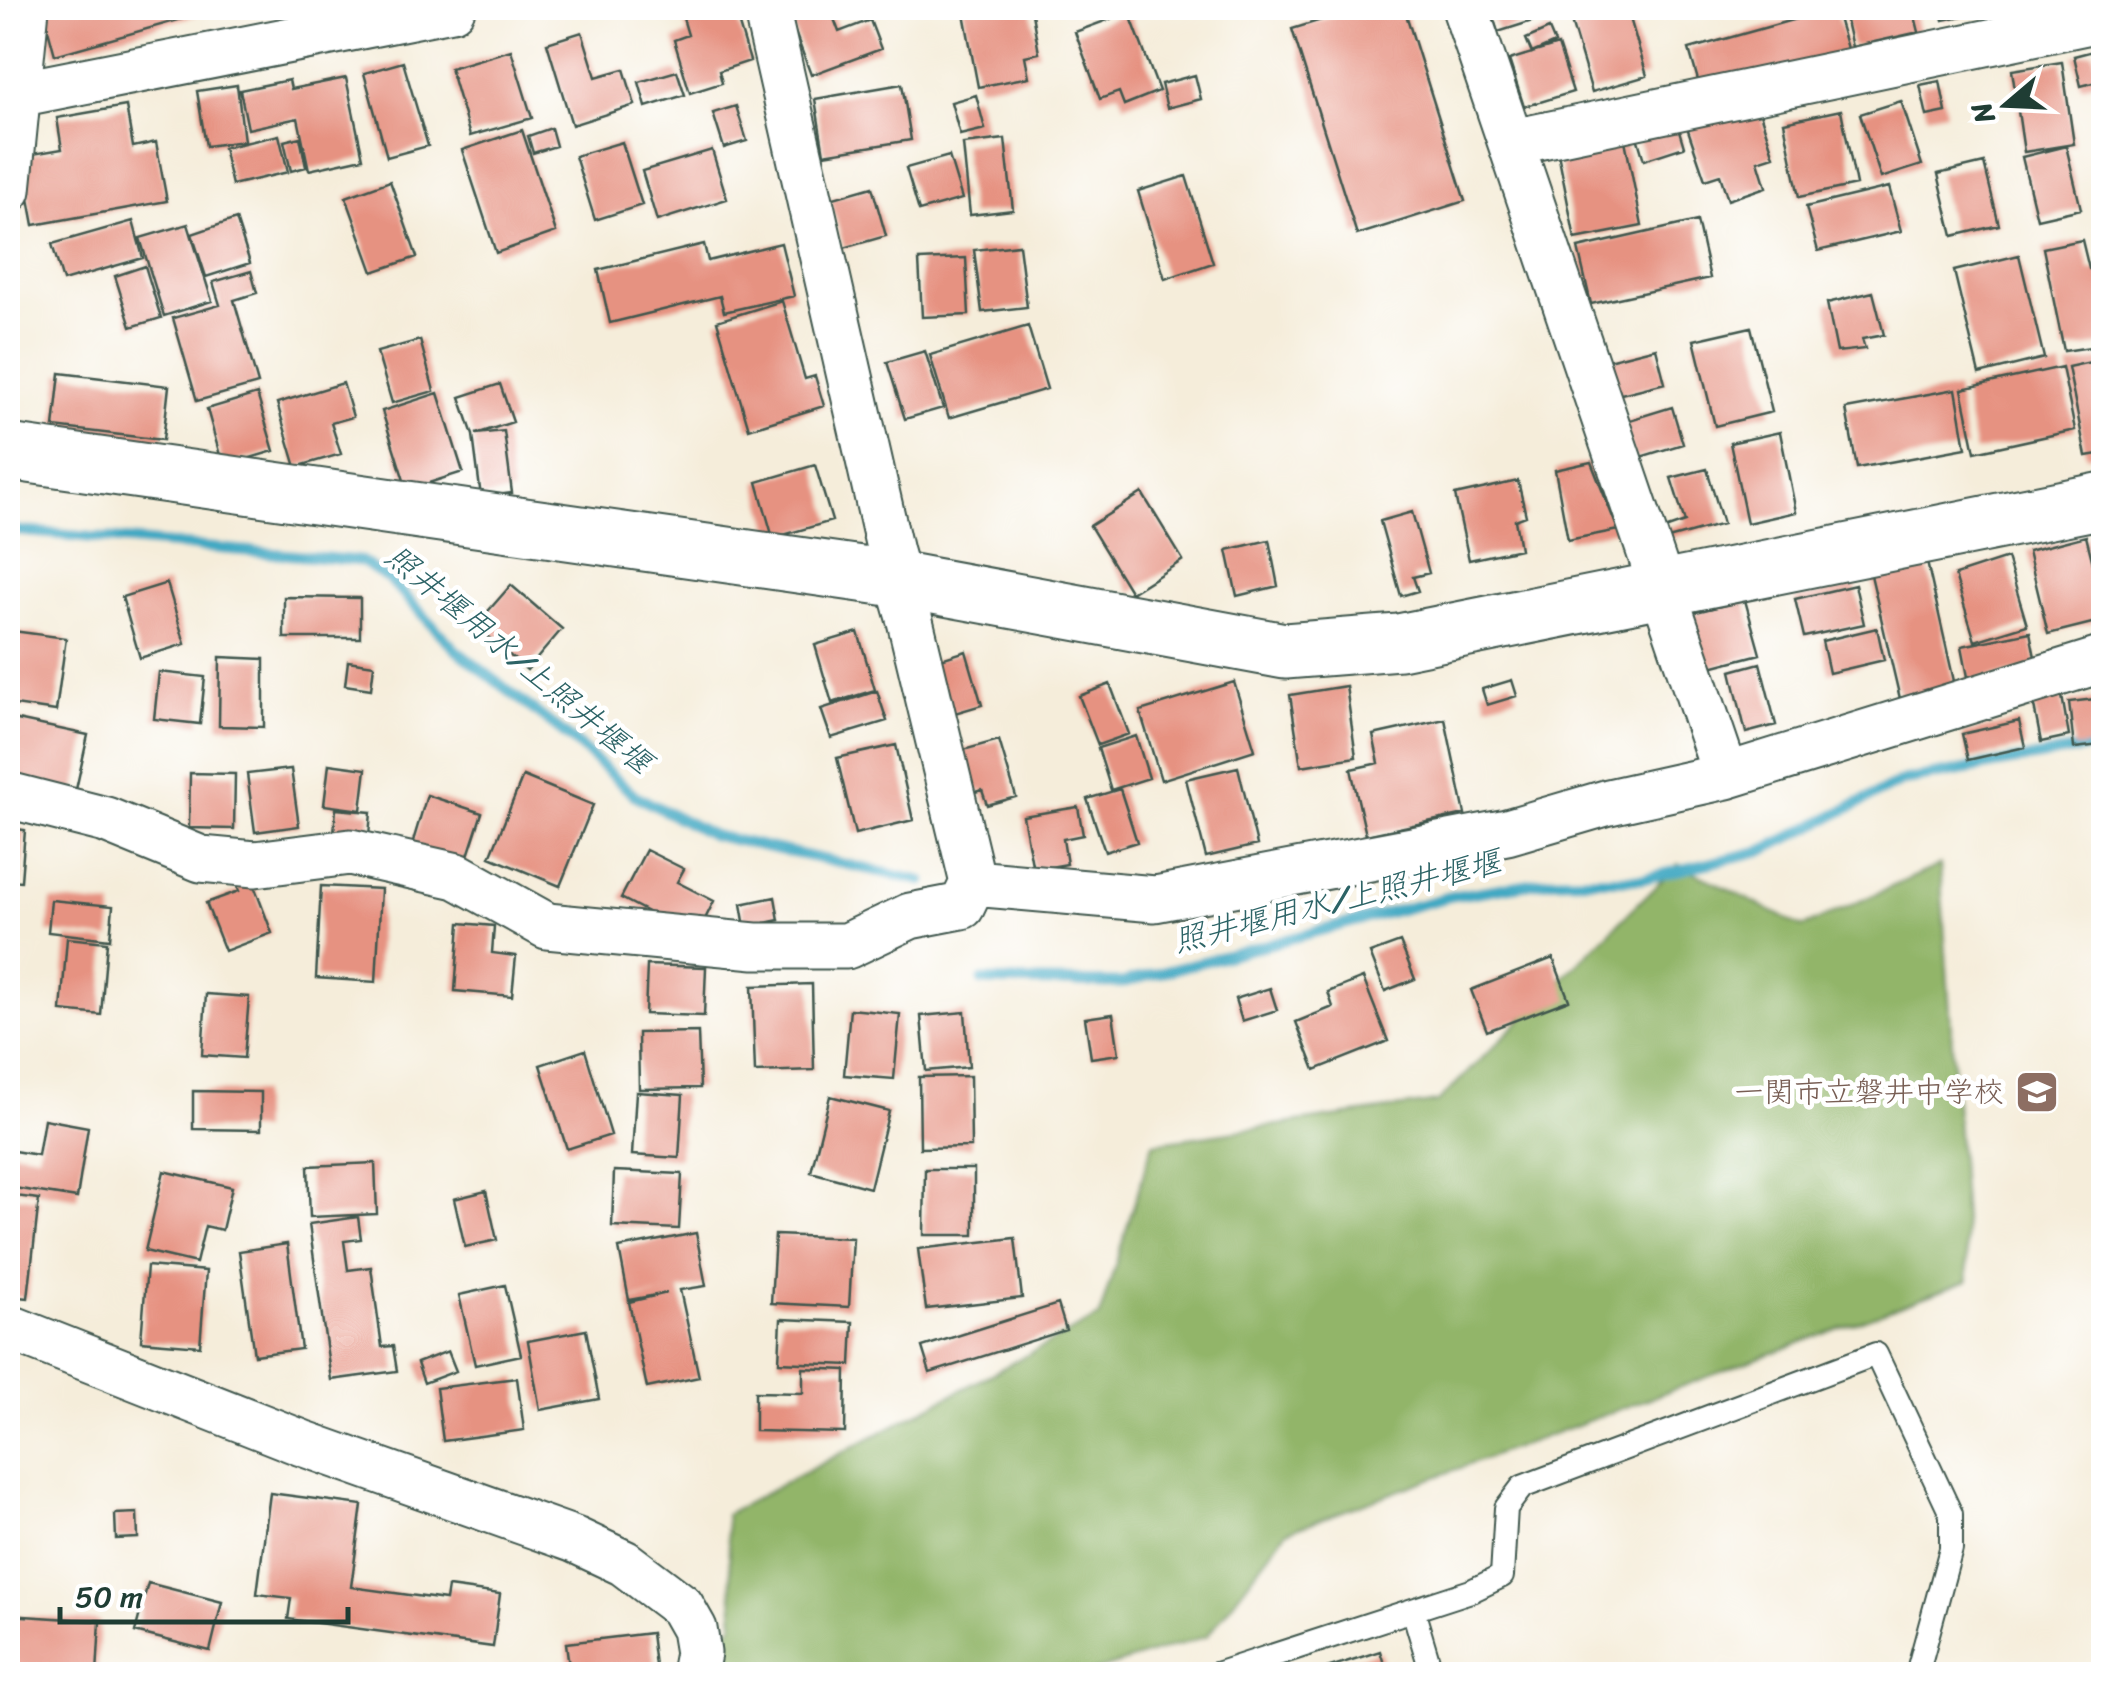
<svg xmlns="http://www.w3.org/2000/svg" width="2111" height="1682" font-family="Sriracha,'Klee One',sans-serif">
  <rect width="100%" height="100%" fill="#fff"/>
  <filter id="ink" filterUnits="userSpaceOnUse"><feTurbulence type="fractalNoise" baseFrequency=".01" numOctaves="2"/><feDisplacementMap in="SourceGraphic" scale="20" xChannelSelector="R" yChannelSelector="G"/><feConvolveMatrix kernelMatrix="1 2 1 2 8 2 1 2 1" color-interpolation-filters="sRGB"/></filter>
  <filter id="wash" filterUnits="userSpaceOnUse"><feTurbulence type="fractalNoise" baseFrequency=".0048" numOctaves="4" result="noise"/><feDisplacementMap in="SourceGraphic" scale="40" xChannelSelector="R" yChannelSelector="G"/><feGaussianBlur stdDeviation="2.25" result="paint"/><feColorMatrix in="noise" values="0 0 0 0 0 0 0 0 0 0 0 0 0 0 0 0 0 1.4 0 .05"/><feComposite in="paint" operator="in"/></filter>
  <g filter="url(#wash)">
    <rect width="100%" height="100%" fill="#f5edda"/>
    <path fill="#92b569" stroke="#58794e" stroke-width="2.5" d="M1678 864 1803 927 1940 865 1968 1281 1286 1532 1207 1636 1086 1674H700L734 1622 726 1514 1099 1317 1153 1143 1438 1102Z"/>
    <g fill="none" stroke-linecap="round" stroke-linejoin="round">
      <path stroke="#43a9c3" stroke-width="11" d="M8 530 361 561 390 580 456 650 576 743 634 795 712 835 922 881
        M982 981 1121 983 1452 896 1553 880 1642 879 1764 850 1903 781 2104 745"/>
    </g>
    <g id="blocks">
      <path fill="#e69281" d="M56 8H198L200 14 55 55 43 11Z
        M680 8H734L750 61 719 71 722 83 690 93 674 40 688 35Z
        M786 8H830L839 32 870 20 881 49 811 75Z
        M963 8H1031L1039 53 1025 56 1029 77 978 87Z
        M1360 8H1404L1465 201 1357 235 1292 29Z
        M1490 8H1539L1542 18 1498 32Z
        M1567 8H1627L1647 76 1592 92Z
        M1835 8 1848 52 1702 94 1689 49Z
        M1843 8H1913L1919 32 1852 47Z
        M1940 8H1996V9L1943 20Z
        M1129 12 1159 91 1124 105 1119 92 1100 99 1075 32Z
        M1549 29 1555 43 1532 53 1526 39Z
        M582 32 596 77 624 69 635 105 572 125 547 43Z
        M1558 45 1573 92 1524 107 1509 60Z
        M511 50 532 118 470 136 450 68Z
        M2093 51 2100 81 2081 86 2074 56Z
        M403 62 428 146 387 157 364 73Z
        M2062 62 2074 144 2024 152 2012 70Z
        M677 71 685 95 646 107 639 82Z
        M1195 75 1201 99 1167 108 1161 84Z
        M346 78 363 158 309 170 298 118 248 129 240 90 289 80 291 89Z
        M1940 81 1946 112 1927 116 1920 85Z
        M902 84 911 140 824 154 815 99Z
        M237 85 244 141 206 146 197 91Z
        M976 95 985 129 960 135 951 102Z
        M1901 101 1922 165 1881 178 1860 114Z
        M1757 104 1774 156 1758 161 1766 187 1728 200 1720 175 1705 180 1687 127Z
        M126 106 133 147 156 142 167 201 34 225 21 156 62 149 57 118Z
        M736 106 747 141 724 148 713 113Z
        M1841 110 1856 185 1799 197 1784 122Z
        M1675 117 1684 147 1644 160 1635 130Z
        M551 128 556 146 533 153 528 136Z
        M522 130 556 232 496 253 462 150Z
        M1623 130 1642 226 1575 239 1556 143Z
        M279 135 288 172 232 185 223 148Z
        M300 137 306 167 291 171 284 141Z
        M1005 139 1013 210 970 215 963 144Z
        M622 142 642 205 595 220 575 156Z
        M2066 146 2081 209 2037 219 2022 157Z
        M712 150 727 199 657 221 642 171Z
        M949 156 962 199 919 211 906 168Z
        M1984 163 1999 225 1953 236 1938 174Z
        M1186 176 1213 263 1165 279 1138 191Z
        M390 181 417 257 373 272 346 197Z
        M872 187 886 236 844 248 830 199Z
        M1889 187 1901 231 1818 251 1806 207Z
        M236 219 250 263 206 277 192 234Z
        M133 221 143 258 63 281 52 244Z
        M1697 221 1710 278 1591 304 1578 248Z
        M188 224 212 301 164 316 140 238Z
        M2082 240 2089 269H2102L2104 274V345L2064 351 2043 248Z
        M781 243 794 296 724 312 720 296 610 323 598 270 704 244 708 261Z
        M1019 245 1027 307 982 312 974 250Z
        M2019 255 2044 358 1979 374 1954 271Z
        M966 258 969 315 922 317 919 260Z
        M145 266 161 318 131 327 115 276Z
        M251 271 257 293 234 300 258 384 197 401 173 318 220 305 213 282Z
        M1873 292 1884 335 1862 339 1865 349 1837 352 1827 303Z
        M782 301 805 379 815 376 824 406 749 429 717 321Z
        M1028 326 1047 389 949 418 930 355Z
        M1751 327 1772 412 1715 426 1694 340Z
        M420 340 434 391 392 403 377 352Z
        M1656 348 1665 383 1613 396 1604 361Z
        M925 351 943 408 905 419 887 362Z
        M2104 359V453L2086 456 2068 367Z
        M2062 367 2075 430 1975 452 1962 389Z
        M60 373 169 386 163 440 54 427Z
        M343 383 353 417 331 423 341 454 296 467 277 403Z
        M500 384 513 422 476 434 504 431 512 493 481 497 473 435 460 397Z
        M1956 389 1966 448 1857 468 1846 409Z
        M438 393 463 472 407 490 382 411Z
        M257 394 274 451 223 466 207 409Z
        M1672 407 1683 444 1634 459 1623 422Z
        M1780 432 1796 512 1747 523 1730 443Z
        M1591 462 1618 530 1568 540 1555 470Z
        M815 465 832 521 773 538 757 482Z
        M1707 469 1723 524 1668 539 1662 530 1685 522 1671 478Z
        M1518 481 1526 516 1515 520 1520 549 1469 560 1455 495Z
        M1142 493 1183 560 1131 593 1090 526Z
        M1412 512 1429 573 1413 577 1418 591 1401 596 1380 521Z
        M2086 536 2104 607V620L2048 634 2028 551Z
        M1269 540 1278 586 1237 596 1227 550Z
        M2007 558 2027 625 1975 641 1955 575Z
        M1927 562 1956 690 1901 703 1871 575Z
        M167 583 185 644 140 658 122 597Z
        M511 585 562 629 527 670 475 626Z
        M1855 585 1864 624 1804 637 1795 599Z
        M284 597 360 598V638H284Z
        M1745 600 1760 654 1703 669 1688 614Z
        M1877 628 1884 660 1829 673 1822 641Z
        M13 631 66 638 56 711 8 704Z
        M858 632 875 690 832 703 815 645Z
        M2030 632 2037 667 1969 682 1962 646Z
        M966 651 982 705 938 718 922 665Z
        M220 657 264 659V727L219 726Z
        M348 661 374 665 371 689 345 685Z
        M1760 663 1776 725 1746 733 1731 671Z
        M159 672 205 677 200 724 154 719Z
        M1512 680 1517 696 1487 705 1482 689Z
        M1234 682 1255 750 1161 780 1140 711Z
        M1110 684 1129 734 1098 745 1079 696Z
        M1346 686 1356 757 1301 766 1290 695Z
        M877 691 887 721 831 738 821 709Z
        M2062 696 2069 736 2041 742 2033 701Z
        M2096 699 2101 745 2074 748 2069 702Z
        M8 718 88 735 75 794 8 779Z
        M1445 719 1465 814 1366 835 1351 769 1379 763 1373 735Z
        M2019 721 2025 747 1968 760 1962 734Z
        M1136 736 1149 778 1111 790 1098 748Z
        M999 740 1016 797 987 805 982 790 961 796 949 754Z
        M896 745 913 820 855 834 837 758Z
        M329 764 366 769 361 810 324 805Z
        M1238 767 1257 845 1206 857 1186 779Z
        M291 769 299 826 255 832 247 774Z
        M190 773 235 774 234 829 189 828Z
        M523 776 593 805 560 886 490 857Z
        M1120 789 1137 842 1105 852 1087 799Z
        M427 795 482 813 465 865 411 848Z
        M1078 807 1083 835 1063 839 1067 864 1033 870 1023 816Z
        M336 809 371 812 368 848 333 845Z
        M8 828 25 830 21 881 8 880Z
        M646 850 684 869 677 882 714 901 696 937 621 898Z
        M252 880 272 933 225 951 206 903 239 891 237 886Z
        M321 886 381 889 376 982 316 978Z
        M775 897 779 920 745 927 741 904Z
        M51 900 113 906 110 939 48 932Z
        M460 923 494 926 492 953 516 956 512 996 455 991Z
        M67 938 107 942 101 1015 61 1011Z
        M1400 942 1415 979 1385 991 1370 953Z
        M1553 958 1569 1000 1487 1031 1471 990Z
        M647 965 706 967 704 1016 645 1014Z
        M1363 978 1388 1041 1315 1070 1296 1022 1333 1007 1328 992Z
        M812 984 814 1070 755 1072 752 986Z
        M1270 988 1277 1010 1242 1021 1235 999Z
        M206 994 249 997 244 1058 202 1055Z
        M850 1009 900 1014 894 1079 844 1075Z
        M965 1012 969 1067 926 1071 921 1016Z
        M1113 1014 1119 1054 1091 1058 1085 1018Z
        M698 1032 700 1088 639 1089 638 1033Z
        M585 1050 611 1135 567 1149 540 1065Z
        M8 1066 14 1067 10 1094 8 1093Z
        M970 1076 971 1147 920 1148 919 1077Z
        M193 1091 261 1092V1130L193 1129Z
        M636 1092 683 1095 679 1158 632 1155Z
        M830 1096 889 1111 870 1188 811 1172Z
        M44 1119 88 1127 77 1198 8 1187V1150L38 1155Z
        M375 1163 377 1214 310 1217 308 1166Z
        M925 1169H974V1235H924Z
        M164 1171 232 1187 222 1230 205 1226 196 1263 145 1251Z
        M614 1171 682 1174 679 1229 612 1226Z
        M486 1191 497 1240 465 1247 454 1199Z
        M8 1195 39 1199 28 1298 8 1296Z
        M358 1217 361 1239 344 1241 348 1270 371 1267 382 1347 393 1346 397 1371 331 1380 309 1224Z
        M696 1233 706 1286 680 1290 699 1377 647 1388 629 1302 667 1293 629 1300 619 1248Z
        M775 1235 853 1238 849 1307 771 1303Z
        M1015 1238 1022 1298 926 1309 918 1249Z
        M287 1244 301 1349 254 1355 239 1251Z
        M147 1266 206 1271 200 1346 141 1341Z
        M505 1285 521 1355 475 1365 459 1295Z
        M1058 1304 1066 1330 930 1373 922 1347Z
        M781 1319 853 1322 851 1365 779 1362Z
        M586 1330 599 1399 540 1410 528 1341Z
        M448 1351 456 1371 424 1383 417 1363Z
        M803 1368 846 1370 845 1433 755 1431V1392L803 1393Z
        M517 1378 524 1430 443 1441 436 1388Z
        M270 1493 362 1505 351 1587 446 1600 448 1587 500 1594 493 1647 288 1619 291 1598 257 1594Z
        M137 1513 138 1538 116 1539 115 1514Z
        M148 1583 222 1602 210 1651 135 1632Z
        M8 1615 100 1621 97 1674 8 1672Z
        M651 1633 656 1674H570L566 1643Z
        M1380 1651 1387 1674H1308Z"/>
    </g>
  </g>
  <g filter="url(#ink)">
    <use href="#blocks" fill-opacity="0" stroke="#3f574d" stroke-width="2.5"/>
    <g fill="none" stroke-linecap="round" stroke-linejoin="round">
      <g stroke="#3f574d" stroke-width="26">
        <path id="service" d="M1413 1610 1432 1674
          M1216 1674 1471 1591 1502 1576 1506 1508 1522 1487 1876 1354 1951 1514V1549L1917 1674"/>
      </g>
      <g stroke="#3f574d" stroke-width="49">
        <path id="minor" d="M1465 8 1726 776
          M8 96 452 8
          M1513 142 2100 19
          M8 190 26 8
          M8 795 106 820 201 859 255 864 350 852 457 876 547 926 755 946H847L910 916 962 906 973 883 910 621 890 552 766 8
          M973 883 1155 899 1507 832 1609 802 1726 776 2104 659
          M8 1327 302 1443 575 1540 624 1563 681 1606 694 1629 698 1653 694 1674"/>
      </g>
      <g stroke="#3f574d" stroke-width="59">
        <path id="tertiary" d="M8 452 896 579 1285 651 1399 642 2104 500"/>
      </g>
      <use href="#service" stroke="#fff" stroke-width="22"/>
      <use href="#minor" stroke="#fff" stroke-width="45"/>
      <use href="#tertiary" stroke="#fff" stroke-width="55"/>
    </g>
  </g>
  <defs>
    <g id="school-square" transform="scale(2.25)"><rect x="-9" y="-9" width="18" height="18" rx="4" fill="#8d6e63" stroke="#fff"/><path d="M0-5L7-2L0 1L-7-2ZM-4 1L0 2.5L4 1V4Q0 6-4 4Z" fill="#fff"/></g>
  </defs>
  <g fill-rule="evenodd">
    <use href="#school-square" x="2037" y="1092"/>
  </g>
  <g text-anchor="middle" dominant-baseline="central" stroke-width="9" stroke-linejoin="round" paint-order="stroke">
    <g font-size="30" fill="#785e54" stroke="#fff" text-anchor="end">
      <text x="2004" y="1092">一関市立磐井中学校</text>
    </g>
    <g font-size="32" font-style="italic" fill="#2c6366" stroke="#fff">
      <text transform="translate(519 659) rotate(40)">照井堰用水/上照井堰堰</text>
      <text transform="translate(1337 901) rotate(-14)">照井堰用水/上照井堰堰</text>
    </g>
  </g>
  <rect width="2111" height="1682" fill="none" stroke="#fff" stroke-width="40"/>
  <g transform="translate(2006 105) rotate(251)" stroke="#ffffff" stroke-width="8" paint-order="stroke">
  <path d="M0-8L18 38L0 25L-18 38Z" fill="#1f3d34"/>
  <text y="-15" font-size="28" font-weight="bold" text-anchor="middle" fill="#1f3d34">N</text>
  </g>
  <path d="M60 1607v15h288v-15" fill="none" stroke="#1f3d34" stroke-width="5"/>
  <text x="75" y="1607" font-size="30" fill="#1f3d34" stroke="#ffffff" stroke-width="8" paint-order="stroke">50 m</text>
</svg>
